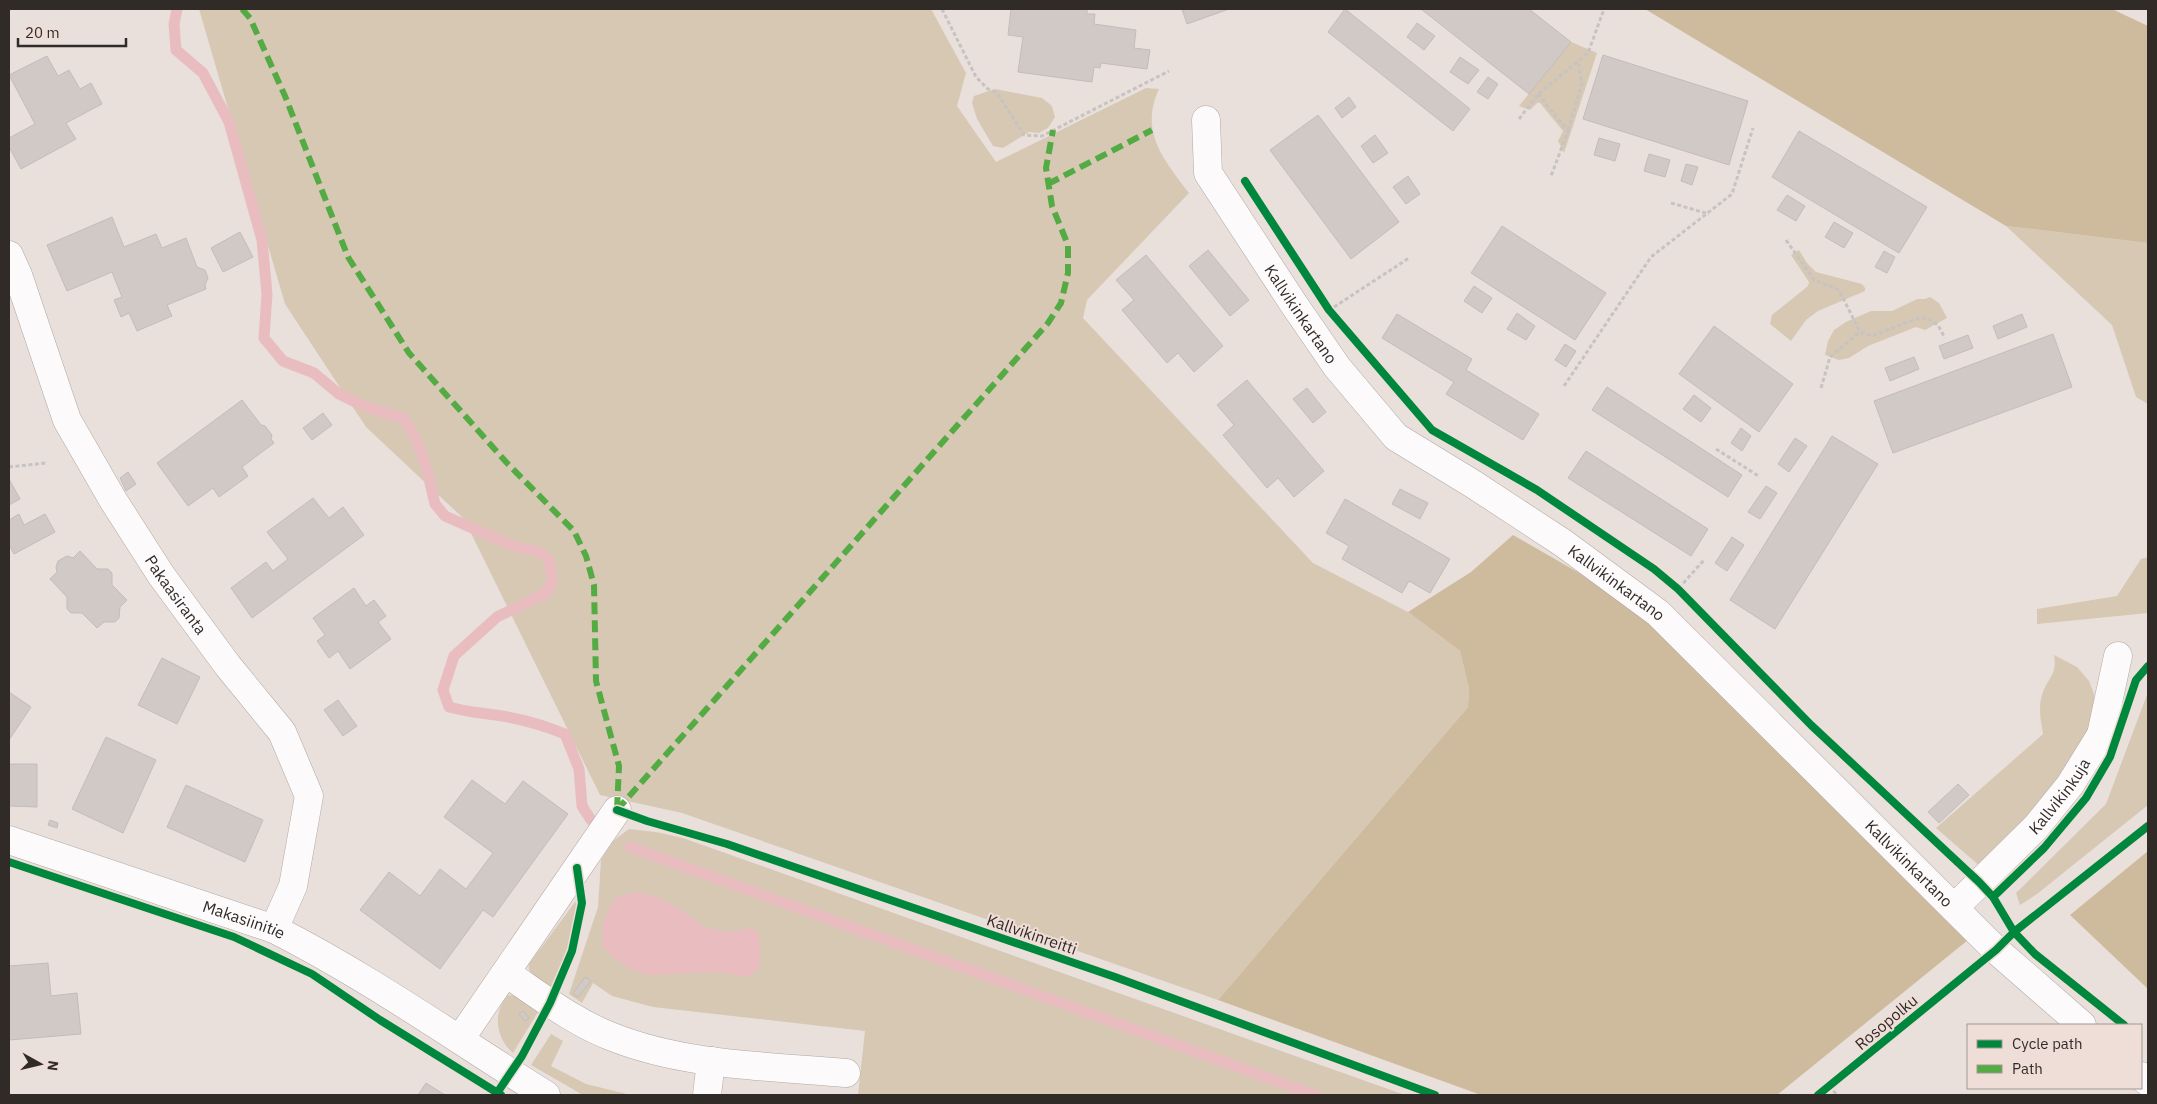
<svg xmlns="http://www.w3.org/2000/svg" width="2157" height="1104" font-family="'IBM Plex Sans',sans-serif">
  <rect width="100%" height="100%" fill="#e9e0dc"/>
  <path fill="#d7c8b4" d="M199 9H931L966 73 957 106 996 162 1146 88 1159 89C1139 132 1164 160 1189 193L1087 300 1083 318 1313 563 1408 612 1460 651 1469 689 1468 707 1218 1000 682 813 600 795 464 519 366 427 285 304Z
    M1571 42 1597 53 1564 153 1558 141 1563 131 1540 103H1537L1530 110 1519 106Z
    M995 89 1042 98 1052 106 1055 117 1048 128 1039 133 1029 132 1003 148 993 146 977 119 972 103 974 96Z
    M2006 226 2148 243V404L2136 397 2112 325Z
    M1799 250 1807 263 1816 272 1862 284 1865 288V291L1818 311 1806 320 1791 341 1770 324 1772 315 1808 286 1809 282 1791 255Z
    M1930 297 1939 303 1947 318 1925 330 1916 327 1868 346 1849 358 1839 360 1825 355 1828 341 1834 330 1846 322 1871 311H1892L1917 299H1925Z
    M2148 557V613L2037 624V609L2117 596 2141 559Z
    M2054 655 2077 667 2089 681 2094 694V710L2091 725 2070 769 1982 868 1936 828 2043 734C2041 722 2038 708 2042 695 2047 678 2058 675 2054 655Z
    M2148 692V805L2037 894 2020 905 2016 893 2106 804Z
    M629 829 656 832 683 838 1405 1095H858L865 1031 653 1007 612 996 593 983 582 1003 569 994 598 907 601 860 613 841Z
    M575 902 578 904 569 950 552 990C542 983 527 978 529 964Z
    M508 995 516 996 538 1012 513 1053C496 1038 492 1013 508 995Z
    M551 1034 563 1041 551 1066 586 1084 631 1095H583L531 1065Z"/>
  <path fill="#cebb9e" d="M1645 9H2112L2148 26V243L2006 226Z
    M1513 535 1619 596 1697 667 1968 940 1777 1095H1481L1218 1000 1468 707 1469 689 1460 651 1408 612 1471 572Z
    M2148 851V989L2070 915Z"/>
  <path fill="#e9bcc0" d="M634 892 655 896 680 909 704 927 728 932 751 928 758 932 760 946V967L749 977 719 972 647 975 633 970 616 960 603 947V921L615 898Z"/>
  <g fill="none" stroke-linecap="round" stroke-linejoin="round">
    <path stroke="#e9bcc0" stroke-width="11" d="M177 9 174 24 176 50 203 73 229 122 262 240 267 294 264 338 283 361 314 373 339 394 364 406 404 419 417 441 427 470 435 504 445 516 513 546 540 552 549 560 552 581 546 593 497 617 454 656 443 690 449 707C464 711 473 712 488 714 513 717 541 724 565 734L579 769 582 806 591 820
      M630 847 1315 1095"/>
  </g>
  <path fill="#d0c9c6" stroke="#c4bcba" d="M1011 9H1087V14H1095L1094 24 1136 30 1134 48 1150 50 1147 69 1101 63 1100 68 1094 67 1092 82 1018 72 1023 37 1008 35Z
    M1182 9H1229L1187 24Z
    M1345 9 1470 109 1453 131 1328 32Z
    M1421 9H1529L1571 42 1529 94Z
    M1417 23 1435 36 1424 50 1407 37Z
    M1603 55 1748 101 1729 165 1583 119Z
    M47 56 58 76 69 70 80 89 91 83 102 104 66 123 76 139 21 169 9 147V138L35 124 9 75Z
    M1460 57 1479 70 1468 84 1450 72Z
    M1488 77 1498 84 1488 99 1477 92Z
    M1349 97 1356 107 1342 118 1335 108Z
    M1318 115 1399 222 1351 259 1270 150Z
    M1799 131 1927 207 1899 253 1772 177Z
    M1375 135 1388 153 1373 163 1361 146Z
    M1599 138 1620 144 1615 161 1594 155Z
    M1649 154 1670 160 1665 177 1644 171Z
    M1686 164 1698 167 1692 185 1681 181Z
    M1408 176 1420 194 1406 204 1393 187Z
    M1787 195 1805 206 1796 221 1777 210Z
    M112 217 124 247 156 234 162 248 186 238 197 267 205 270 208 278 205 285 206 289 167 305 172 316 137 331 129 313 121 317 114 300 122 297 112 272 67 291 47 245Z
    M1834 222 1853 233 1844 248 1825 237Z
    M1502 226 1606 293 1575 340 1471 273Z
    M240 232 253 257 223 272 211 248Z
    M1208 250 1249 300 1230 316 1189 266Z
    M1884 251 1895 257 1887 273 1875 267Z
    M1146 255 1223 346 1194 372 1178 353 1167 363 1122 310 1134 300 1116 280Z
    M1474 286 1492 298 1482 313 1464 301Z
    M1517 313 1535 326 1526 340 1507 329Z
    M1397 314 1472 359 1466 370 1539 414 1523 440 1446 394 1454 382 1382 338Z
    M2022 314 2027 327 1998 339 1993 326Z
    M1714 326 1793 384 1759 432 1679 374Z
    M2053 334 2072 387 1893 453 1874 401Z
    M1968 335 1973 348 1944 359 1939 346Z
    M1565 344 1576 351 1566 367 1555 360Z
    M1914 357 1919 369 1890 381 1885 368Z
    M1247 380 1324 471 1294 497 1278 478 1267 488 1223 435 1234 425 1217 405Z
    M1607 387 1742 475 1728 497 1592 410Z
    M1307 388 1326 412 1313 423 1293 399Z
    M1694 395 1711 408 1701 422 1683 409Z
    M242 400 261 425 265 426 272 435 271 439 274 443 242 467 248 476 219 497 213 488 188 506 157 463Z
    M323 413 332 425 312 440 303 428Z
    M1741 428 1751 436 1742 451 1731 443Z
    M1832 436 1878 464 1775 629 1730 600Z
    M1795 438 1807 446 1789 472 1778 464Z
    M1586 451 1708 529 1691 556 1568 478Z
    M128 472 136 484 126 491 120 478Z
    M9 479 20 499 9 505Z
    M1766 486 1777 493 1760 519 1748 512Z
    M1400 489 1428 503 1420 519 1392 504Z
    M313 498 329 518 343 507 364 535 252 618 231 588 266 562 273 571 288 559 267 532Z
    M1345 499 1450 559 1430 593 1409 581 1402 593 1342 559 1349 546 1326 533Z
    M19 514 24 525 45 514 55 532 14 554 9 545V520Z
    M1732 537 1744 545 1727 571 1715 563Z
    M80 551 97 569H108L112 573V585L127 600 120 607 119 618 115 622H104L97 628 82 613H71L67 609V597L50 579 57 572 56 567 58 561 67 556 73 558Z
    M354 588 366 606 374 600 386 616 378 622 391 639 350 669 338 651 329 658 317 641 325 635 313 618Z
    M162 658 200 677 177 724 138 705Z
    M9 692 31 707 9 740Z
    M338 700 357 726 343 736 324 710Z
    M106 737 156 760 123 833 72 809Z
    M9 764H37V807L9 806Z
    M472 780 505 804 523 781 568 814 493 917 483 910 440 969 360 910 389 872 420 896 440 869 466 889 493 853 444 817Z
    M1958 784 1969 795 1939 823 1928 812Z
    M186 785 263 820 245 862 167 827Z
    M50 820 58 823 57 828 48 825Z
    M48 963 51 996 77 993 81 1034 9 1040V966Z
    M585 977 591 981 578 997 573 993Z
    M523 1011 529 1018 525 1021 519 1014Z
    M426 1083 445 1095H418Z"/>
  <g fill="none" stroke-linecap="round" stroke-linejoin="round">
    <g stroke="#afa8a5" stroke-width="29">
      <g id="minor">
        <path id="s1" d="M1206 120 1208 173 1293 303 1337 367 1396 437 1473 484 1563 543 1658 613 1996 950 2082 1025"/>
        <path id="s2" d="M9 255 18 275 67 420 113 500 161 575 228 666 282 732 309 796 293 886 274 929"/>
        <path id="s3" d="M9 840 274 929C369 977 456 1039 546 1095"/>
        <path id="s4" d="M1954 908 2036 827 2070 785 2101 735 2118 656"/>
        <path d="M506 973C539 995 572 1021 610 1036 684 1066 768 1066 846 1073"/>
        <path d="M460 1039 617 810"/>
        <path d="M2141 1076 2148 1082"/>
        <path d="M707 1095 711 1061"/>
      </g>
    </g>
    <path stroke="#c6c3c2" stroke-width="3" stroke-dasharray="4 2.5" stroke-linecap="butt" d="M942 9 976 77 988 89 997 93 1024 135 1042 136 1169 71
      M1538 94 1568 131 1551 176
      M1519 119 1538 94 1588 53 1604 9
      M1568 130 1582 84 1578 61
      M1671 203 1709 214
      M1786 240 1814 280 1839 290 1860 332 1872 336 1916 319 1927 318 1938 325 1945 338
      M1334 307 1409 258
      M1564 386 1651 257 1732 194 1753 128
      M1821 388 1830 357 1860 332
      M1716 449 1760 477
      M9 467 46 463
      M1679 588 1704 560
      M1829 1086 1837 1095"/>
    <use href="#minor" stroke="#fcfafa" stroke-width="28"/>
    <path stroke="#54ab44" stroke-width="6" stroke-dasharray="12 6" stroke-linecap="butt" d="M242 9 250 18 285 96 348 257 409 353 507 463 574 531 586 556 594 585 596 681 619 766 617 810
      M1048 184 1152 130
      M617 810 1048 323 1061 303 1068 273V245L1052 206 1046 168 1053 130"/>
    <g stroke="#eeded7" stroke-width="11">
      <path id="cycleway" d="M1245 181 1329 310 1432 430 1537 490 1654 569 1678 589 1811 725 1979 882 1993 897 2014 932 2035 954 2124 1025
        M617 810 647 821 727 844 1115 977 1435 1095
        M9 862 234 937 312 974 380 1020 501 1095
        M1993 897 2044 848 2086 798 2110 757 2136 680 2148 666
        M497 1093 522 1056 550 1003 572 951 582 903 577 868
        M1818 1095 1996 950 2014 932 2148 826"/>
    </g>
    <use href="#cycleway" stroke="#00873e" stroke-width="8"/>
  </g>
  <g text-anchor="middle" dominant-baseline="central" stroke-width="4" stroke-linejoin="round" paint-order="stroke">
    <g font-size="16" fill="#312b28" stroke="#eeded7">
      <text stroke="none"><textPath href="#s1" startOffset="222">Kallvikinkartano</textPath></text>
      <text stroke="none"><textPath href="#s1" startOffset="642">Kallvikinkartano</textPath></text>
      <text stroke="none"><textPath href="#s2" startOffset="381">Pakaasiranta</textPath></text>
      <text stroke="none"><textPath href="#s4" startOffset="154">Kallvikinkuja</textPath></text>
      <text stroke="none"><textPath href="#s1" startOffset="1048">Kallvikinkartano</textPath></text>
      <text stroke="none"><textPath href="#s3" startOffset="248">Makasiinitie</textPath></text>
      <text transform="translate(1032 934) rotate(19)">Kallvikinreitti</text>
      <text transform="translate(1886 1022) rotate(-40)">Rosopolku</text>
    </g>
  </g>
  <rect width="2157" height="1104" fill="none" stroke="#312b28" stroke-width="20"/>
  <rect x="1967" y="1024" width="175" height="65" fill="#eeded7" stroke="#a29691"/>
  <rect x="1977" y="1040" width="25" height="8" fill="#00873e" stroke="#a29691"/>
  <text x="2012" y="1049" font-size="15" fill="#312b28">Cycle path</text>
  <rect x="1977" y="1065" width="25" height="8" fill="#54ab44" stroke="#a29691"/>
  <text x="2012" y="1074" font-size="15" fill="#312b28">Path</text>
  <g transform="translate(40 1064) rotate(98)" stroke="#eeded7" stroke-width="4" paint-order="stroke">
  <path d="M0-4L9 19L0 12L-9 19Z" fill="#312b28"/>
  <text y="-8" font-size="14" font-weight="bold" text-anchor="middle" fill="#312b28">N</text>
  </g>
  <path d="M18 38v8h108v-8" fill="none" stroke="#312b28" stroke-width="2.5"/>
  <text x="25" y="38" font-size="15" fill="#312b28" stroke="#eeded7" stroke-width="4" paint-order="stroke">20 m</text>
</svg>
